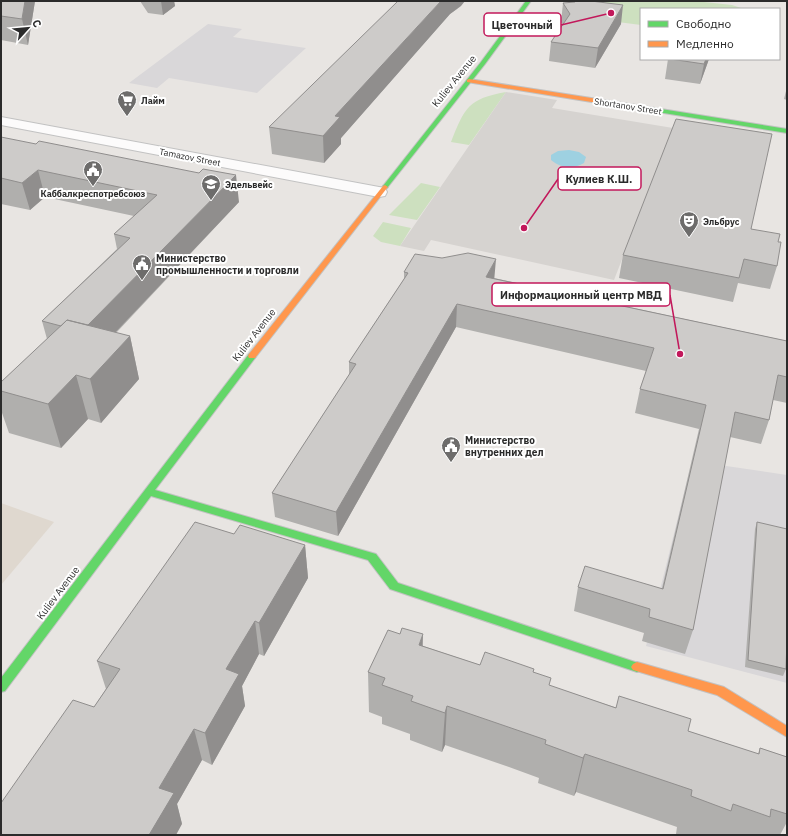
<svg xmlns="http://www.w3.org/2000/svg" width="788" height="836" font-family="'IBM Plex Sans',sans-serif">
  <rect width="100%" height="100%" fill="#e8e5e2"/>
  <path fill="#d9d7d9" d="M208 24 242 29 233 37 306 48 257 93 169 78 157 88 129 83Z
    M692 461 787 475V683L646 646Z"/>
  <path fill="#dfd8cf" d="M1 503 54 522 1 585Z"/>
  <path fill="#cde0bf" d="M586 1H695L732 5 744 9H641V25L579 17Z
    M506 92 469 145 451 142C465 107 468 99 506 92Z
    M421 183 440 187 417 220 389 215Z
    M383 222 411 228 400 246 381 242 373 236Z"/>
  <path fill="#d6d3d0" d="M506 92 557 100 552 108 673 128 614 280 431 240 424 251 400 246Z"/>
  <path fill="#9ed1e1" d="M569 150 579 152 586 157 584 163C574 169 560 168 551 160V155L558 151Z"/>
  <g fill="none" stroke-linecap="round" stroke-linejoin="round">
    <g stroke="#c2c2c2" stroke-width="2">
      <path id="street" d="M1 117 379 187 385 188 387 192 385 196 379 197 1 125Z"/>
    </g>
    <g stroke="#c2c2c2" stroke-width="2">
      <path id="fast" d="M526 1H531L485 64 387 188H383V186L481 62Z
        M604 100 787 129V133L602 103 601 102Z
        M252 353 256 356 255 358 155 490 376 554 398 583 641 664 643 667 641 670 637 672 390 589 368 560 151 496 5 691 1 692V678L249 354Z"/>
    </g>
    <g stroke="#c2c2c2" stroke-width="2">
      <path id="slow" d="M469 79 604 100 607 102 604 104 467 82V80Z
        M385 185 388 187 387 188 255 358H249L248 356 249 354 383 186Z
        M637 662 724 687 787 726V737L717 695 633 670 631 667 633 664Z"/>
    </g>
    <use href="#street" fill="#fcfbfb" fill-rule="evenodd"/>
    <use href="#fast" fill="#63d668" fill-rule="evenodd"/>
    <use href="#slow" fill="#ff974d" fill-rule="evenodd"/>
  </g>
  <path fill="#b0afad" d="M1 1H35L28 45 1 40Z
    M140 1H174L175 6 163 15 148 13Z
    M563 3 621 24 595 68 549 61 551 42 563 25 561 22Z
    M461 6 450 14 341 138V144L324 163 272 154 269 127Z
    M668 59H709L700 84 665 79Z
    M787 87V100L784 99Z
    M1 137 239 202 116 333 130 336 139 379 101 423 88 419 61 448 9 433 1 410V382L47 339 42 321 117 249 114 234 134 216 45 197 30 210 1 204Z
    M751 229 778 242 777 266 770 289 738 283 733 302 619 278 623 255Z
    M404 272 494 278 787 341V403L773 400 769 420 761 444 730 437 693 630 685 654 642 641 644 633 574 611 578 587 662 588 699 429 635 413 640 389 646 371 456 327 338 536 275 517 272 493 349 375V362L404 279Z
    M757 522 786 669 783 676 745 667 755 529Z
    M234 534 305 545 308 578 264 656 259 654 242 686 245 706 212 765 202 760 177 804 182 824 94 707 106 689 97 661Z
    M400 634 423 646 480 665 534 669 533 672 550 686 758 754 760 748 787 757V822L780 835H679L676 834 677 827 576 792 574 796 538 783 539 778 509 767 445 745 442 752 410 740V734L382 724V717L369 712 368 672Z"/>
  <path fill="#908e8d" d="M25 1H35L28 45 22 19Z
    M161 1H174L175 6 163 15Z
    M441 1H465L461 6 450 14 341 138V144L324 163 323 136 335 116Z
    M623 5 621 24 595 68 598 48Z
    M706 59H709L700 84 704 64Z
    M38 170 45 197 30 210 22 183Z
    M236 175 239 202 89 360 82 331Z
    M496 259 494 282 486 277Z
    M457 304 456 327 338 536 336 512Z
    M130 336 139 379 101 423 90 379Z
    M76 375 88 419 61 448 48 404Z
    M305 545 308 578 264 656 259 623Z
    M255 621 259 654 242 686 245 706 212 765 205 733 226 669Z
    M423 634 422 674 419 645Z
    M447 706 445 745 442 752 445 713Z
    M194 729 202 760 177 804 182 824 176 835H149L159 788Z
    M585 754 576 792 574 796 583 758Z"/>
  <path fill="#cdcbc9" stroke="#908e8d" d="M1 1H25L22 19 1 16Z
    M398 1H441L335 116 340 117 323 136 269 127Z
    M576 1H591L623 5 598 48 551 42 570 14 563 3 575 2Z
    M670 59H706L704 64Z
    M676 119 772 134 751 229 780 234 778 242H781L777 266 744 259 739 278 623 255Z
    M1 137 36 144 39 141 199 173 203 169 236 175 88 325 67 320 61 326 42 321 130 238 114 234 157 195 38 170 22 183 1 178Z
    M468 253 496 259 486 277 787 341V377L778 375 769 420 735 412 693 630 649 617 650 609 578 587 585 566 663 589 706 405 640 389 654 348 457 304 336 512 272 493 356 364 349 362 408 273 404 272 415 254 442 258Z
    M67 320 130 336 90 379 76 375 48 404 1 391V382Z
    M195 522 234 534 240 525 305 545 259 623 255 621 226 669 239 674 205 733 194 729 159 788 174 793 149 835H1V803L73 700 94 707 120 669 97 661Z
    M757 522 787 529V638L786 669 748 660Z
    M402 628 423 634 419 645 480 665 485 652 534 669 533 672 551 678 549 685 616 708 619 696 691 719 688 731 759 754 760 748 787 757V814L771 809 770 817 733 804 731 811 691 796 692 790 585 754 583 758 545 744 546 740 514 729 447 706 445 713 411 701 413 696 382 685 385 678 368 672 388 630 400 634Z"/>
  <defs>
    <g id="supermarket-pin" transform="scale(1)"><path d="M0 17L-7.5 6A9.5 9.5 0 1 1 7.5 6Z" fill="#6d6c6b" stroke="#fff"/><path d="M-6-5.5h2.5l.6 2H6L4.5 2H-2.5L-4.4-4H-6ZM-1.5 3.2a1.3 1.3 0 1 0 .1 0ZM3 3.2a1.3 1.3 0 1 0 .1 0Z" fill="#fff"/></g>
    <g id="civic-pin" transform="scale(1)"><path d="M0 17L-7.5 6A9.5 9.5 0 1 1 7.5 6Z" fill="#6d6c6b" stroke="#fff"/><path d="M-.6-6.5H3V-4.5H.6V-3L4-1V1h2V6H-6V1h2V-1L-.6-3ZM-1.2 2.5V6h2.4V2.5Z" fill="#fff"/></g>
    <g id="school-pin" transform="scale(1)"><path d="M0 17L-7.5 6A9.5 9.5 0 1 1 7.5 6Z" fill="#6d6c6b" stroke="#fff"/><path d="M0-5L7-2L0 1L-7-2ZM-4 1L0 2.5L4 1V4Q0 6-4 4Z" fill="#fff"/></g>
    <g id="theatre-pin" transform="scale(1)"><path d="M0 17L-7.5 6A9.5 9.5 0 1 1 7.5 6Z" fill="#6d6c6b" stroke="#fff"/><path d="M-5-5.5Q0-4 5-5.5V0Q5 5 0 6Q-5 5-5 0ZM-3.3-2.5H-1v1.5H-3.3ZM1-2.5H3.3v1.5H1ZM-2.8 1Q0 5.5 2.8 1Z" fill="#fff"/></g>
  </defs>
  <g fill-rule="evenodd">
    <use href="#supermarket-pin" x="127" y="100"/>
    <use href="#civic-pin" x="93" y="170"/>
    <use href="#school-pin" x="211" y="184"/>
    <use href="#theatre-pin" x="689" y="221"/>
    <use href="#civic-pin" x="142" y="264"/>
    <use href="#civic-pin" x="451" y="446"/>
  </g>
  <g text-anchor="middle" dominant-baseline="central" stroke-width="4" stroke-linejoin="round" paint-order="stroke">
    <g font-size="9" font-weight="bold" fill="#2b2b2b" stroke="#fff" text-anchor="start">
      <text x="141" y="100">Лайм</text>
      <text x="225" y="184">Эдельвейс</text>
      <text x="93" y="193" text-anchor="middle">Каббалкреспотребсоюз</text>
      <text x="703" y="221">Эльбрус</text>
    </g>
    <g font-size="9" fill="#2b2b2b" stroke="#fff">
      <text transform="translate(628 106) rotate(9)">Shortanov Street</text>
      <text transform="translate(190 157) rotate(11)">Tamazov Street</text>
    </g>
    <g font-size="10" fill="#2b2b2b" stroke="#fff">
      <text transform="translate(454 81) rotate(-51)">Kuliev Avenue</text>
      <text transform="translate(254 335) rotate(-52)">Kuliev Avenue</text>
      <text transform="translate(58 593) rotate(-53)">Kuliev Avenue</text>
    </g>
    <g font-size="10" font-weight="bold" fill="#2b2b2b" stroke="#fff" text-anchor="start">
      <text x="156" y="258">Министерство<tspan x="156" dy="12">промышленности и торговли</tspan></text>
      <text x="465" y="440">Министерство<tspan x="465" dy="12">внутренних дел</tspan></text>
    </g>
  </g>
  <path fill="none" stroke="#c2185b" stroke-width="1.5" d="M611 13L561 25M524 228L558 179M680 354L670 295"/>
  <g fill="#c2185b" stroke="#fff" stroke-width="1.5">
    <circle cx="611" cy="13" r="4"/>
    <circle cx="524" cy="228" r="4"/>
    <circle cx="680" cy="354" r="4"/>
  </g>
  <g fill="#fff" stroke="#c2185b" stroke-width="1.5">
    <rect x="484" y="13" width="77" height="23" rx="4"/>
    <rect x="558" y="167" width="83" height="23" rx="4"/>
    <rect x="492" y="283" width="178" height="23" rx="4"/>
  </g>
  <g font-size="11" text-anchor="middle" font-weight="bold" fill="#2b2b2b">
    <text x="522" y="29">Цветочный</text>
    <text x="599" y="183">Кулиев К.Ш.</text>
    <text x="581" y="299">Информационный центр МВД</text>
  </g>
  <rect width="788" height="836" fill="none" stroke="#2b2b2b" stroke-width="4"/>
  <rect x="640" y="8" width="140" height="52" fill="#ffffff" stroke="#aaaaaa"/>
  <rect x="648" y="21" width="20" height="6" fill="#63d668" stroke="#aaaaaa"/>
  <text x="676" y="28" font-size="12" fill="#2b2b2b">Свободно</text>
  <rect x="648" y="41" width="20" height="6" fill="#ff974d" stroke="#aaaaaa"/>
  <text x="676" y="48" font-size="12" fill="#2b2b2b">Медленно</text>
  <g transform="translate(28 28) rotate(63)" stroke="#ffffff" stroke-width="3" paint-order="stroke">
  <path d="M0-3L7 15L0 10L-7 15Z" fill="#2b2b2b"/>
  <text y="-6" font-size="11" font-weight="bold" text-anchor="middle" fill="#2b2b2b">С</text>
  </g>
</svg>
